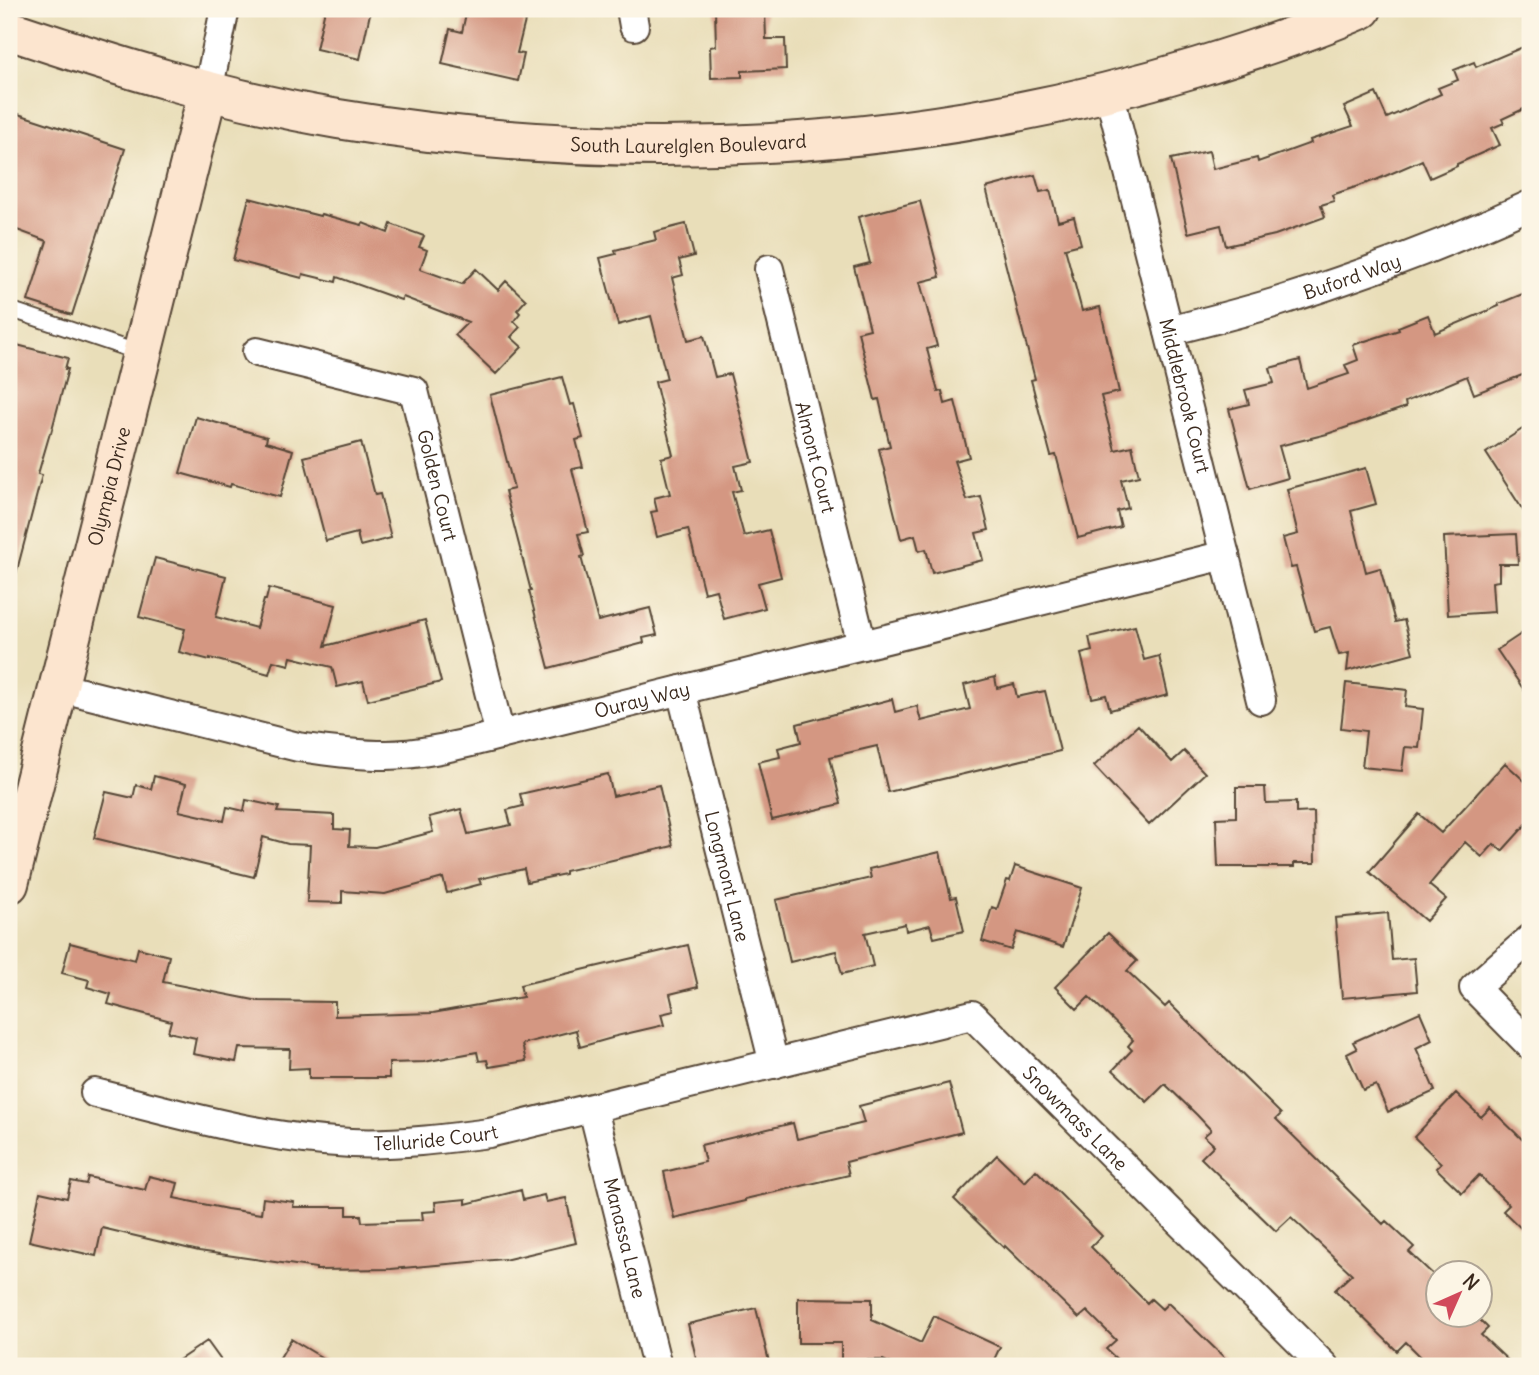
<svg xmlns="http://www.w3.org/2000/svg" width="1539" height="1375" font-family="Delius,sans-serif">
  <rect width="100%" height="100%" fill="#fcf5e5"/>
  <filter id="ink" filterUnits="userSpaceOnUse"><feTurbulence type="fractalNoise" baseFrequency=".0143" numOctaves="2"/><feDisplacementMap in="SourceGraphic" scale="14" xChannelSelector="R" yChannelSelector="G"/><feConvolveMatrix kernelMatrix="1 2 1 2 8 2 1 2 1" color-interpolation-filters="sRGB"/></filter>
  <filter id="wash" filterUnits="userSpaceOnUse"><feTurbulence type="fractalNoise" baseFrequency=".00686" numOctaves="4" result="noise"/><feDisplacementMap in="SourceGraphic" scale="28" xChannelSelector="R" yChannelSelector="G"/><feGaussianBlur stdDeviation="1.57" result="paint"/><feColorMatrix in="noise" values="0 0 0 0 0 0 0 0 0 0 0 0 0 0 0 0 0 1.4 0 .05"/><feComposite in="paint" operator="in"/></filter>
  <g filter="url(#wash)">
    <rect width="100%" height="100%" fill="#e9deb9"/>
    <g id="blocks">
      <path fill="#d49782" d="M325 9H371L360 59 316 49Z
        M467 9H528L517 53 524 54 518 81 442 64 450 29 462 32Z
        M715 9H765L766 39H785L786 69 742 71V77L711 78 710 47 716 46Z
        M1530 44V106L1502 119 1504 123 1492 128 1500 145 1457 164V166L1430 178 1422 160 1376 180 1332 195 1334 201 1321 205 1325 217 1275 235 1226 246 1221 225 1188 233 1171 159 1209 151 1213 169 1257 158 1258 162 1311 143 1310 140 1353 126 1344 107 1376 93 1387 118 1441 94 1438 88 1458 80 1454 70 1474 62 1476 67Z
        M9 111 125 149 72 315 28 301 47 241 9 227Z
        M1035 175 1040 192 1050 190 1058 221 1074 217 1081 244 1065 248 1082 311 1100 307 1119 392 1101 396 1115 450 1132 446 1139 476 1121 480 1128 508 1117 511 1121 527 1078 538 1056 455 1051 456 1031 380 1035 379 986 188Z
        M249 198 320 216 321 214 362 225 363 223 388 233 391 224 424 236 419 247 427 250 420 269 462 284 476 269 498 290 506 281 526 300 517 310 520 313 514 321 520 327 511 337 522 347 496 374 455 335 468 322 403 297 401 300 337 277 336 282 303 274 302 278 233 260Z
        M920 201 940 277 920 282 937 346 927 349 938 392 942 391 945 404 955 401 969 457 954 461 967 500 981 497 989 530 976 533 983 560 932 573 926 549 919 551 915 535 901 539 893 507 879 449 890 446 879 399 875 400 858 332 870 329 854 267 870 263 858 217Z
        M686 224 694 256 679 260 683 275 672 278 688 340 704 336 715 377 730 374 753 462 735 466 741 490 732 492 744 536 769 530 781 577 758 583 765 608 724 619 716 590 704 593 688 529 657 537 651 512 657 511 654 498 670 494 661 458 673 455 655 382 667 379 651 316 618 325 600 258 616 254 615 250 656 240 654 232Z
        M1530 291V372L1474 394 1467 376 1405 402 1406 407 1327 434 1279 446 1288 478 1250 489 1229 409 1249 404 1245 390 1274 383 1270 368 1300 360 1307 388 1349 374 1345 365 1358 360 1353 345 1399 330 1398 327 1428 315 1435 333 1499 306 1498 304Z
        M9 343 68 358 65 369H68L51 433H50L38 474 42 475 16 574 9 573Z
        M562 377 570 405 574 404 583 438 576 440 583 467 572 469 588 532 578 534 584 556 581 557 598 621 650 608 657 635 643 638 644 643 549 668 529 591H531L505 491 514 489 490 395Z
        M196 417 267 437 266 442 293 450 280 497 231 484 230 487 180 473Z
        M1530 424V521L1486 453Z
        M361 442 375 495 380 494 391 538 360 546 357 533 326 541 304 457Z
        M1366 468 1376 504 1351 511 1366 572 1380 568 1395 622 1404 620 1413 653 1347 671 1349 653 1339 655 1330 627 1314 631 1296 567 1291 568 1283 538 1298 534 1287 489Z
        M1516 534 1518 564H1499V581L1492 582 1494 612 1448 615 1444 537Z
        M155 558 226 576 216 617 256 628 264 600H266L269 588 336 605 325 646 425 620 441 682 368 700 363 681 337 687 332 667 291 657 289 665 273 661 269 674 210 658V660L179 652 185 629 139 617Z
        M1135 626 1144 660 1159 656 1168 695 1110 710 1106 695 1092 698 1081 654 1092 651 1089 637Z
        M1530 628V699L1497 650Z
        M995 677 997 688 1014 684 1017 697 1045 691 1060 751 888 792 877 746 830 757 841 804 772 820 758 762 780 757 778 748 801 742 797 724 892 699 895 712 917 706 921 721 970 709 964 685Z
        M1346 683 1407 690 1405 707 1423 709 1419 748 1405 747 1402 771 1362 767 1366 731 1341 728Z
        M1138 725 1172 762 1184 751 1205 773 1149 825 1094 766Z
        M1505 763 1530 786V820L1502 851 1494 844 1482 857 1465 842 1429 885 1446 899 1426 921 1369 872 1419 814 1441 833Z
        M608 774 613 796 659 785 673 846 565 871V874L527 882 524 869 479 879 481 884 447 893 443 878 385 894 342 891V903L307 902 310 845 288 844 263 837 254 877 94 838 106 792 133 798 136 785 151 789 154 776 186 784 179 811 224 821 227 807 244 811 246 800 279 807 277 812 334 815V829L350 830 349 846 375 847 433 832 429 817 461 809 468 834 511 825 507 810 523 806 520 794Z
        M1236 787H1265L1266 803 1296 802V813L1314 812 1315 863H1294V867H1218L1216 818 1236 817Z
        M940 852 951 898 956 897 964 931 934 938 930 925 906 931 905 924 865 933 873 966 842 974 836 951 790 962 776 900 871 878 869 869Z
        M1015 866 1082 888 1063 947 1017 932 1011 950 982 941 992 907 997 909 1007 880 1010 881Z
        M1388 913 1392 960 1414 958 1417 991 1342 998 1335 918Z
        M1108 933 1137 961 1127 971 1165 1007 1169 1003 1281 1114 1276 1119 1383 1224 1386 1221 1414 1247 1409 1252 1438 1279V1315H1475L1488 1328 1481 1335 1514 1366H1430L1406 1342 1397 1351 1335 1290 1352 1274 1291 1217 1276 1231 1201 1158 1214 1145 1204 1136 1211 1130 1197 1115 1165 1084 1147 1102 1113 1070 1132 1050 1128 1046 1133 1040 1089 997 1077 1009 1055 987Z
        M70 943 135 960 138 948 169 956 163 982 259 1001 335 1002V1016L433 1013 523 997 520 985 586 969 688 945 698 987 670 994 674 1011 661 1014 664 1025 612 1037V1038L580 1047 576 1030 522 1044 526 1061 489 1067 487 1060 479 1061 477 1052 424 1062 389 1063V1078H309V1068L289 1069 290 1049 239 1048 236 1062 193 1054 196 1038 168 1032 171 1021 108 1004 111 994 87 987 89 980 62 973Z
        M1420 1012 1432 1040 1416 1048 1435 1091 1388 1112 1376 1085 1363 1090 1347 1054 1357 1049 1353 1042Z
        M949 1083 962 1132 846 1162 849 1175 745 1199V1201L674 1218 664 1172 705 1162 701 1145 793 1123 797 1139 864 1123 859 1106Z
        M1456 1093 1481 1117 1490 1108 1530 1147V1237L1503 1211 1509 1205 1479 1175 1462 1193 1436 1168 1441 1163 1414 1137Z
        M997 1155 1025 1182 1036 1170 1102 1236 1091 1247 1147 1303 1151 1299 1162 1309 1168 1303 1233 1366H1124L1106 1349 1116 1340 1087 1311 1079 1318 1005 1246 1004 1248 954 1199Z
        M149 1176 178 1183 174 1198 227 1209 261 1214 263 1198 294 1202 293 1207H347V1215H361L362 1222 423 1220 422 1212 436 1211 435 1202 466 1199V1204L521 1190 523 1200 544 1195 546 1202 566 1198 576 1243 504 1260V1259L391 1269 316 1270V1268L199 1251 102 1228 96 1256 29 1241 40 1192 67 1198 71 1181 86 1184 88 1177 145 1190Z
        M798 1298 872 1299V1320L921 1343 934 1316 1000 1347 991 1366H896L883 1360H841V1343H798Z
        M756 1308 770 1366H698L688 1324Z
        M291 1339 336 1366H275Z
        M207 1341 225 1366H170Z"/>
    </g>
  </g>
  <g filter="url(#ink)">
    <use href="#blocks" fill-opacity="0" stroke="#554535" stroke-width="2"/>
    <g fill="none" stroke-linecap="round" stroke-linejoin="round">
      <g stroke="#554535" stroke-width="18">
        <path id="lane" d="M9 309 140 353"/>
      </g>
      <g stroke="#554535" stroke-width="32">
        <g id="street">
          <path d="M631 9 634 26"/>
          <path d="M208 91 225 9"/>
          <path id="s1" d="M1109 92 1261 700"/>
          <path id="s2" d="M769 269 862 645"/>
          <path id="s3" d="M1169 331C1205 322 1241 313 1277 302 1363 275 1448 243 1530 205"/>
          <path id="s4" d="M257 352 414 391 500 735"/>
          <path id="s5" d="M58 687 298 747C327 751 356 755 386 755 424 755 462 744 500 735L1225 555"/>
          <path id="s6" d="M681 690 774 1064"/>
          <path d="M1530 939 1474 988 1530 1045"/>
          <path id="s7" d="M95 1093C179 1114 264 1139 351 1143 397 1145 443 1139 489 1133L972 1015 1324 1366"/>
          <path id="s8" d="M593 1109 657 1366"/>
        </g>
      </g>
      <g stroke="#554535" stroke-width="42">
        <g id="secondary">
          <path id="s9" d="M9 30C116 66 225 100 338 119 626 167 918 152 1198 67 1254 50 1309 32 1362 9"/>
          <path id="s10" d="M9 884 208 91"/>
        </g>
      </g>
      <use href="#lane" stroke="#fff" stroke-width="14"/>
      <use href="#street" stroke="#fff" stroke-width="28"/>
      <use href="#secondary" stroke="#fce5cf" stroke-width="38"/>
    </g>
  </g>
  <g text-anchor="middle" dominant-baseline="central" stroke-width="5" stroke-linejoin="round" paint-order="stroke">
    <g font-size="19" fill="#3b2a1e" stroke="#fcf5e5">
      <text stroke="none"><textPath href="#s9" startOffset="693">South Laurelglen Boulevard</textPath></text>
      <text stroke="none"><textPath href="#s3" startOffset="191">Buford Way</textPath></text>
      <text stroke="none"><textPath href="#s1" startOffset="313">Middlebrook Court</textPath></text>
      <text stroke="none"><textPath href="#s2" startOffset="194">Almont Court</textPath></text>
      <text stroke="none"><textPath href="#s4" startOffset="259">Golden Court</textPath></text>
      <text stroke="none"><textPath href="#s10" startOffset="410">Olympia Drive</textPath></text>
      <text stroke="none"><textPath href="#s5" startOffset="598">Ouray Way</textPath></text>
      <text stroke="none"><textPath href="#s6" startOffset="192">Longmont Lane</textPath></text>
      <text stroke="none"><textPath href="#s7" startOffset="1043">Snowmass Lane</textPath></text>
      <text stroke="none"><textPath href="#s7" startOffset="346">Telluride Court</textPath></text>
      <text stroke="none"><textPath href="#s8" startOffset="133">Manassa Lane</textPath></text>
    </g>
  </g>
  <rect width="1539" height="1375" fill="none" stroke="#fcf5e5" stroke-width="35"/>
  <g transform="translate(1459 1294) rotate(45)"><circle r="33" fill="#fcf5e5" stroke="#afa495" stroke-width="2"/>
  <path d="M0-5L12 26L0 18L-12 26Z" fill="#d1495b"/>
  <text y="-10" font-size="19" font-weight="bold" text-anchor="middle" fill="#3b2a1e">N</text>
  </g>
</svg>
